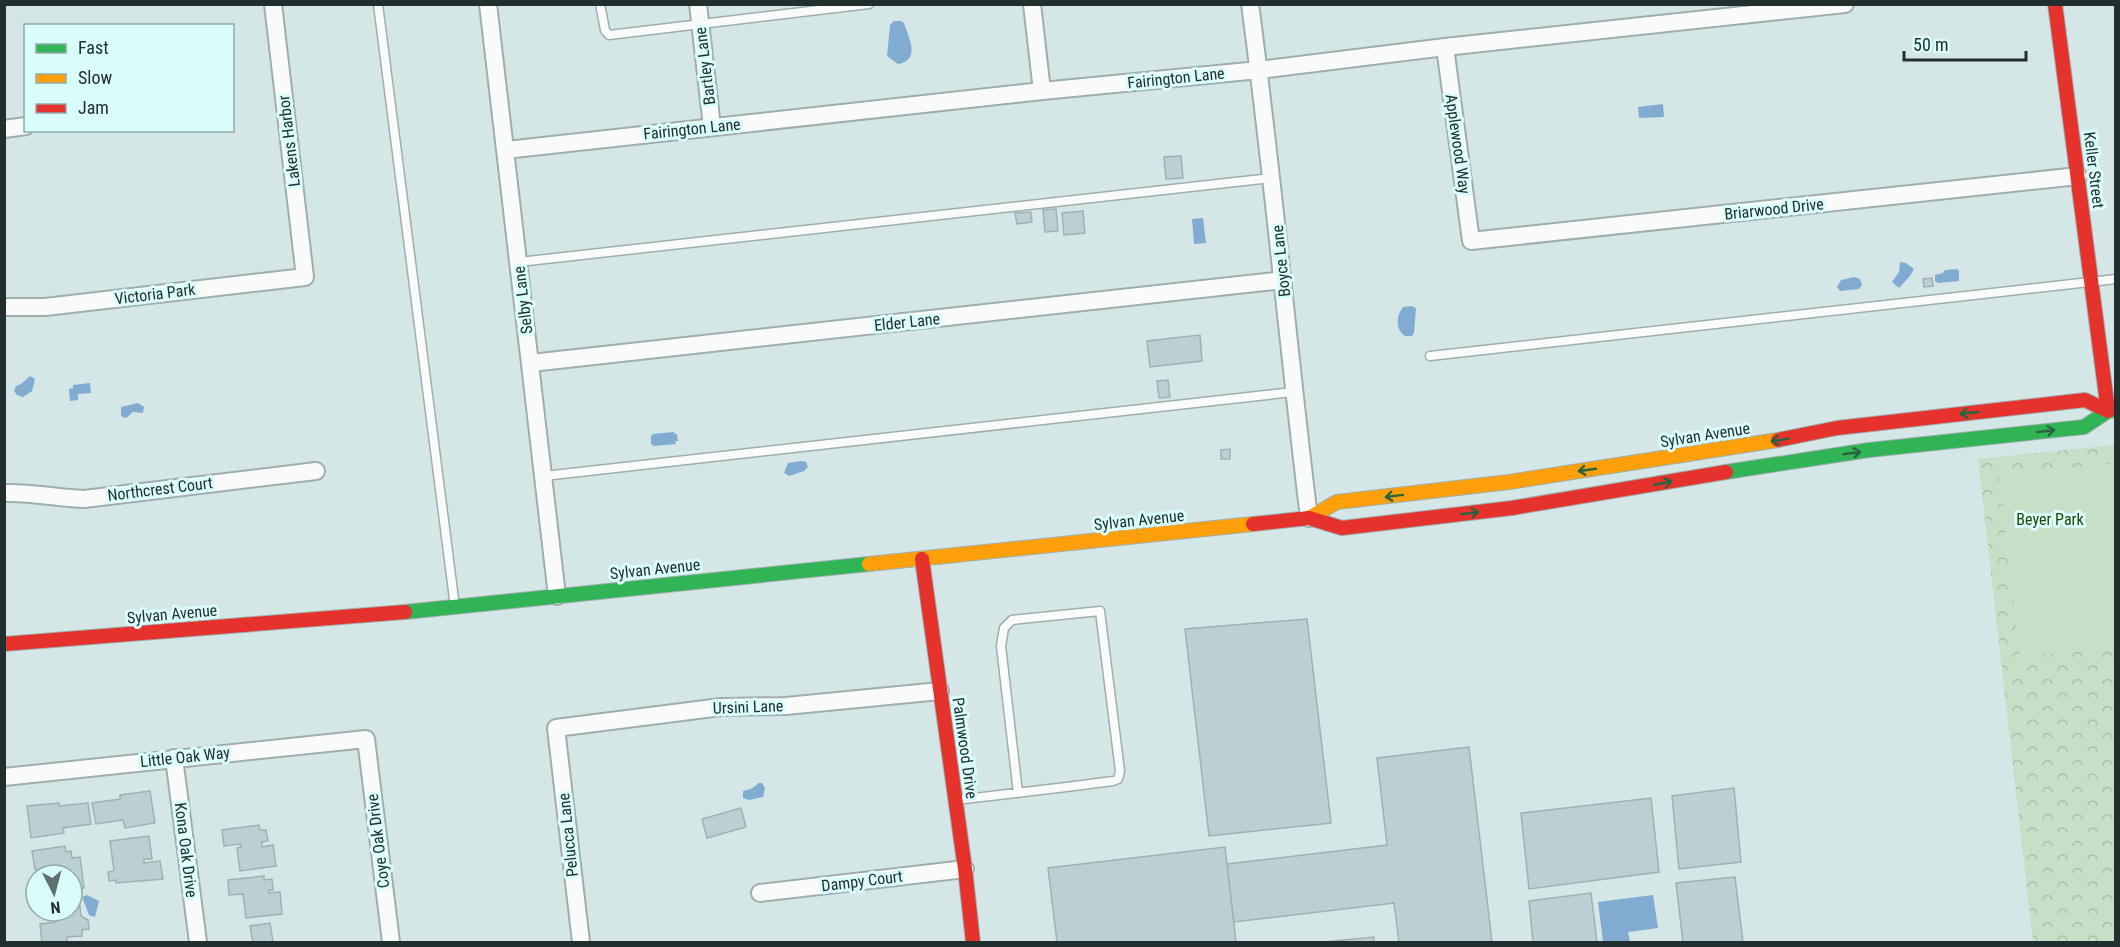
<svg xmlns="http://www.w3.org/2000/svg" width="2120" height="947" font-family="'Roboto Condensed',sans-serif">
  <defs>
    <pattern id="park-crowns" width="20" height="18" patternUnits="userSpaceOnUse" patternTransform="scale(1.5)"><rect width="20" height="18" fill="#c7dec7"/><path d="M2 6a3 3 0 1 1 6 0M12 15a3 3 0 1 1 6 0" fill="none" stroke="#abbfab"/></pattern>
  </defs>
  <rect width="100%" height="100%" fill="#d4e7e6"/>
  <path fill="url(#park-crowns)" d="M2115 445V942H2033L1978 459Z"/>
  <path fill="#c7dec7" d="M2115 463V646L2020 657 1999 475Z"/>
  <path fill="#82abd2" d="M894 21H901L904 23C909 38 921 60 898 64L887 56 890 25Z
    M1663 104 1664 117 1639 118 1638 107Z
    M1203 218 1206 243 1194 244 1192 219Z
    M1900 262 1906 263 1914 269 1910 276 1899 288 1892 282 1899 272Z
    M1957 269 1959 271V281L1938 283 1935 281V275L1943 273 1945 270Z
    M1854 277 1860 279 1862 285 1859 289 1840 291 1837 287 1841 280Z
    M1412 306 1416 308 1414 333 1412 336H1405C1395 329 1396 316 1403 307Z
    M30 376 35 379 32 391 23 397 17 395 14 391 16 386 21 384Z
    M90 383 91 393 78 394V400L70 401 69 389 73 388V385Z
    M138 403 144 407 143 413 133 412 126 418 121 416V407Z
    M674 432 675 434H677L678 441H675L676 444 654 446 651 444V436L653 434Z
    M801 461 806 462 808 467 804 471 789 476 784 473 788 463Z
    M759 783H762L765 788 763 797 749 800 743 798V791L751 789Z
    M87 895 99 901 95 917 89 915 82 897Z
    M1653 895 1658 928 1628 932 1630 942H1603L1598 902Z"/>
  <path fill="#bad0d4" stroke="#a2b0b2" stroke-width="1.5" d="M1181 156 1183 178 1166 179 1164 157Z
    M1056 209 1058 231 1045 232 1043 210Z
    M1083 211 1085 233 1064 235 1062 213Z
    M1031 212 1032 222 1017 224 1015 213Z
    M1932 278 1933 286 1924 287 1923 279Z
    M1200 335 1202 361 1150 367 1147 341Z
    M1168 380 1170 397 1159 398 1157 381Z
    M1230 449V459H1221V450Z
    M1307 619 1331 823 1209 836 1185 629Z
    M1469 747 1492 942H1399L1394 903 1234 922 1227 864 1387 845 1377 758Z
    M1734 788 1741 862 1679 869 1672 796Z
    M150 791 155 823 125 828 123 820 96 824 92 803 120 799V795Z
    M1651 798 1659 872 1529 889 1521 813Z
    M59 803V806L88 803 91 824 63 828 64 833 31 838 27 806Z
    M741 808 746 827 707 838 702 819Z
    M259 825 260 830H266L268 841 262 842V847L273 845 276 866 240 871 237 848 241 847V844L224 846 222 830Z
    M149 836 152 859H144V863L160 861 163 879 116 883V880L109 881 108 872 114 871 110 841Z
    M65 846 66 852 71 851 72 858 80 857 84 888 72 890V875H44L43 869 35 870 32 851Z
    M1225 847 1236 942H1057L1048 868Z
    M264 876V880L272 879 273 890H269V893L280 892 282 914 246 918 243 894 229 895 228 880Z
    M1735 877 1743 942H1683L1676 883Z
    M1591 893 1597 942H1533L1529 901Z
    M79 898 81 916 88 920 89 929 82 930V936L67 937V942H42L40 924 56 922 55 911H72V899Z
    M270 923 273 942H253L250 926Z
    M1374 937V942H1323Z"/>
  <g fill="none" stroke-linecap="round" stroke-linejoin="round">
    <g stroke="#9faead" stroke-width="11">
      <path id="lane" d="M378 4 455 607
        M600 4 605 30 609 35 869 4
        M519 262 1271 178
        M1430 356 2116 279
        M544 476 1293 392
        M956 800C1008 794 1060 788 1113 781L1118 779 1120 771 1100 611 1012 620 1004 628 1001 646 1018 793"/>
    </g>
    <g stroke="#9faead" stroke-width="20">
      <path id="street" d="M488 4 557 596
        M698 4 712 127
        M1032 4 1042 91
        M1250 4C1273 175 1288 347 1309 518
        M1445 47 1471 241 2078 176
        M4 129 26 126
        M506 150 1042 91 1259 70 1445 47 1845 4
        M4 307H45L305 277 273 4
        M531 363 1283 280
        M4 493C31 492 57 498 84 499L316 471
        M174 758 198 942
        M4 777 366 739 391 942
        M760 893 965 869
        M581 942 556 728 721 707 786 706 940 691"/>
    </g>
    <g stroke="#9faead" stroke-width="16">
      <path id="fast" d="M1726 472 1869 450 2084 427 2108 411 2116 410
        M405 612 869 564"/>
    </g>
    <g stroke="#9faead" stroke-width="16">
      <path id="slow" d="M1309 518 1337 502 1509 482 1778 440
        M869 564 1253 524"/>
    </g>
    <g stroke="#9faead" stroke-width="16">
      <path id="jam" d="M2055 4 2108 411
        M1778 440 1837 428 2085 400 2108 411
        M1253 524 1309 518 1342 528 1512 508 1726 472
        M922 559 965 869 973 942
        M4 644 405 612"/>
    </g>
    <use href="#lane" stroke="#f9fbfb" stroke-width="8"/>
    <use href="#street" stroke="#f9fbfb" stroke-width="16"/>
    <use href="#fast" stroke="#30b455" stroke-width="14"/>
    <use href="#slow" stroke="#ff9f0a" stroke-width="14"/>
    <use href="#jam" stroke="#e5322d" stroke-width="14"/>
  </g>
  <defs><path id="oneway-shaft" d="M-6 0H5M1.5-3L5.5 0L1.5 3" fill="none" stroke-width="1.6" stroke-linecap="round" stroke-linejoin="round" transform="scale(1.5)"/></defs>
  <g stroke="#28643e">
    <use href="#oneway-shaft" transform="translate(1969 413) rotate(174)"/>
    <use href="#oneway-shaft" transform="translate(2046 431) rotate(-7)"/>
    <use href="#oneway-shaft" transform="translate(1780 440) rotate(171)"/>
    <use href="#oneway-shaft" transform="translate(1852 453) rotate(-8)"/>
    <use href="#oneway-shaft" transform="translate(1587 470) rotate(172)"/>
    <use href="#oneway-shaft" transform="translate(1663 483) rotate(-11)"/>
    <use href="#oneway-shaft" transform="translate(1394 496) rotate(173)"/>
    <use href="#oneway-shaft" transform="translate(1470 513) rotate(-7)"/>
  </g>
  <g text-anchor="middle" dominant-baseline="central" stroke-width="6" stroke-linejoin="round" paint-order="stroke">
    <g font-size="16" fill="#222f2f" stroke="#d9fdfb">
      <text transform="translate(705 66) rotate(-97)">Bartley Lane</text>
      <text transform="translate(1176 78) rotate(-6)">Fairington Lane</text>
      <text transform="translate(692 129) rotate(-6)">Fairington Lane</text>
      <text transform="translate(289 141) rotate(-97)">Lakens Harbor</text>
      <text transform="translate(1458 144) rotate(82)">Applewood Way</text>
      <text transform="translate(2094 170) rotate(83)">Keller Street</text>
      <text transform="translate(1774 209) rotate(-6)">Briarwood Drive</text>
      <text transform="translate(1281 261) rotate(-96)">Boyce Lane</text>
      <text transform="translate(155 294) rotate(-7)">Victoria Park</text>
      <text transform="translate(523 300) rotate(-97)">Selby Lane</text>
      <text transform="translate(907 322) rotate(-6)">Elder Lane</text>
      <text transform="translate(1705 435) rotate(-9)">Sylvan Avenue</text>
      <text transform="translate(160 489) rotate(-7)">Northcrest Court</text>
      <text transform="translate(1139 520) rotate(-6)">Sylvan Avenue</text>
      <text transform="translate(655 569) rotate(-6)">Sylvan Avenue</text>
      <text transform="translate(172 614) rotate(-5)">Sylvan Avenue</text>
      <text transform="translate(748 707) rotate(-2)">Ursini Lane</text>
      <text transform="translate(965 748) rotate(82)">Palmwood Drive</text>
      <text transform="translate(185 757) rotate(-6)">Little Oak Way</text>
      <text transform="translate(568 835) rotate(-96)">Pelucca Lane</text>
      <text transform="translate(378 841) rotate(-97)">Coye Oak Drive</text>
      <text transform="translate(186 850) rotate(83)">Kona Oak Drive</text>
      <text transform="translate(862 881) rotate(-7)">Dampy Court</text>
    </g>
    <g font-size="16" fill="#234600" stroke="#d9fdfb">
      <text x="2050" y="519">Beyer Park</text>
    </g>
  </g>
  <rect width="2120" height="947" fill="none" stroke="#222f2f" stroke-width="12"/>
  <rect x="24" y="24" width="210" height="108" fill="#d9fdfb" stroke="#90aba9" stroke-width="1.5"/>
  <rect x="36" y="44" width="30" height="9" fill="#30b455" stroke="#90aba9" stroke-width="1.5"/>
  <text x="78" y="54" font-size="18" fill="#222f2f">Fast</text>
  <rect x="36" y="74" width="30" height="9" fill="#ff9f0a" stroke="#90aba9" stroke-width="1.5"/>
  <text x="78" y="84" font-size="18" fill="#222f2f">Slow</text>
  <rect x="36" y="104" width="30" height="9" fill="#e5322d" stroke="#90aba9" stroke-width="1.5"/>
  <text x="78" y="114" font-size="18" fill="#222f2f">Jam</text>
  <g transform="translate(54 893) rotate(174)"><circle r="28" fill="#d9fdfb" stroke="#90aba9" stroke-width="1.5"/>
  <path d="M0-4.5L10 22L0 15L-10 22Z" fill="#606f6f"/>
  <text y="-9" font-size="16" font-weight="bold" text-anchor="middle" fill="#222f2f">N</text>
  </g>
  <path d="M1904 51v9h122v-9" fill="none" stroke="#222f2f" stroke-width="3"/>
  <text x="1913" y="51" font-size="18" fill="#222f2f" stroke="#d9fdfb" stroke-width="4.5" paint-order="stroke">50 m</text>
</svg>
